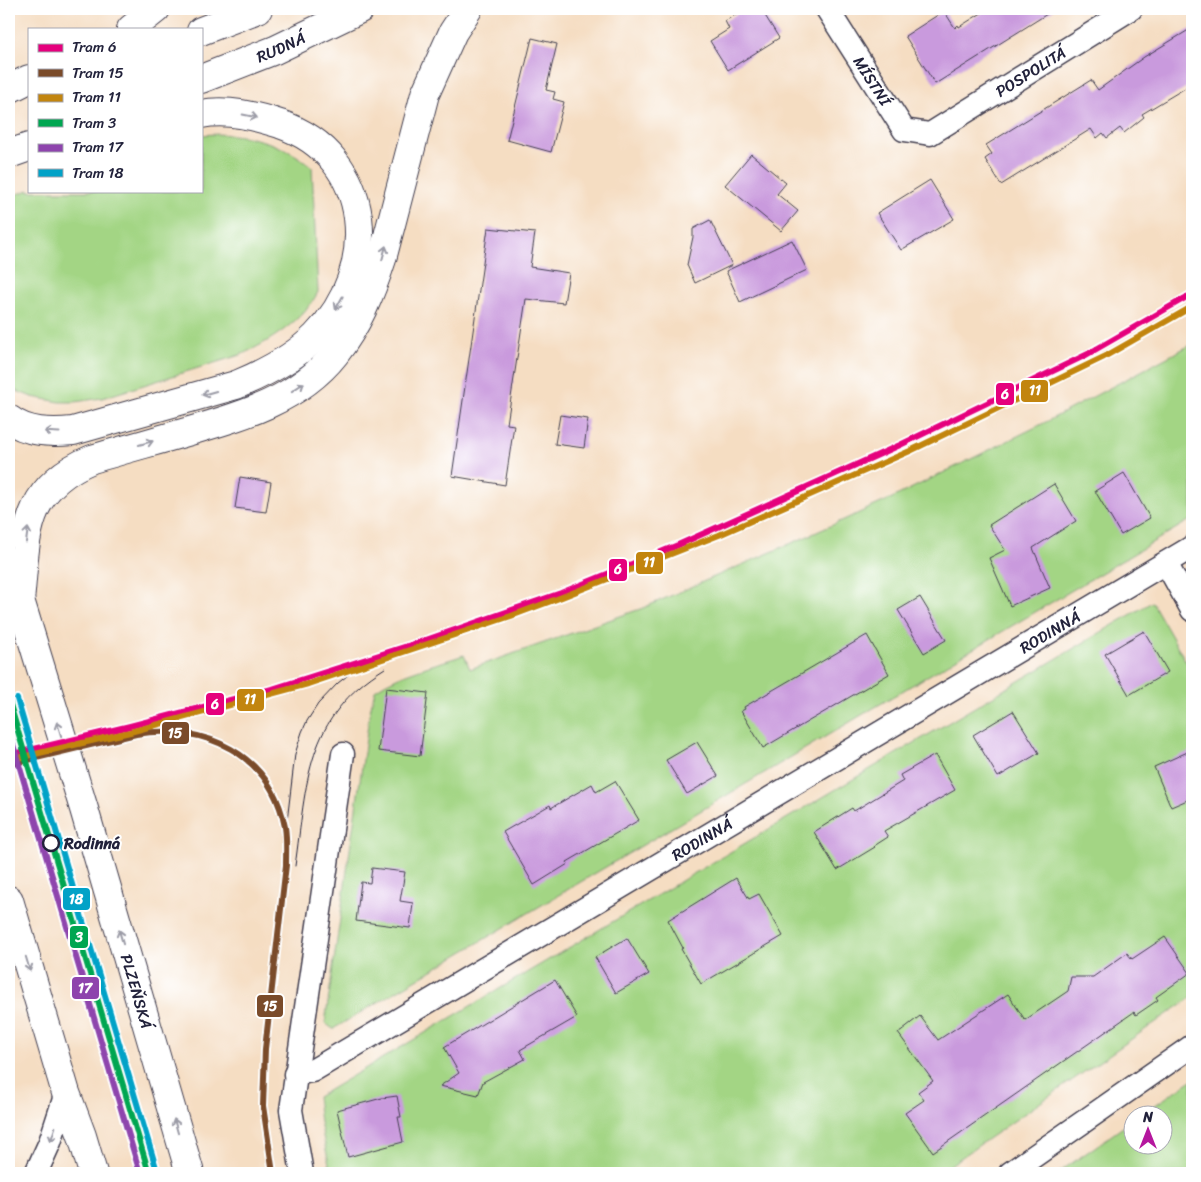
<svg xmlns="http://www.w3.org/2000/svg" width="1201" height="1182" font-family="Sriracha,sans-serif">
  <rect width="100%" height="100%" fill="#fff"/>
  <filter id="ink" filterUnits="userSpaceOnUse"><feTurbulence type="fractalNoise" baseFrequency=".02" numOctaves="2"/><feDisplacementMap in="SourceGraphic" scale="10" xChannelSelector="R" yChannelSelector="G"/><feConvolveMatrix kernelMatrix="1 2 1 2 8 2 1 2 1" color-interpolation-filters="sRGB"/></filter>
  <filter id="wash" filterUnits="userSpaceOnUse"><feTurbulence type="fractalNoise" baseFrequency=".0096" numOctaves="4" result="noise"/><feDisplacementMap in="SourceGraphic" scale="20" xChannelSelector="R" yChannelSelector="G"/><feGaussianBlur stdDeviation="1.12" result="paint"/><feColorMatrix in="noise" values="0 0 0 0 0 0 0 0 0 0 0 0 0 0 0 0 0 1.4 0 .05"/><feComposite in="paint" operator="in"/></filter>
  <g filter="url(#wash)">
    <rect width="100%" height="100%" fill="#f5ddc2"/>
    <path fill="#a3d584" stroke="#627c60" d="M201 135C240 131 283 142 312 167L318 292C304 320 268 343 240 355L102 398 75 402H60L32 397 9 388V197L29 190V191H201Z
      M1192 344V519L333 1029 325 1023 370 711 375 690C401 672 435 665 464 655L470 669 643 608 808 536 890 499 1042 424Z
      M1152 602 1192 672V997L939 1173H331L320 1122 317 1097Z
      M1192 1080V1173H1058L1133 1120 1134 1144H1164V1114H1142Z"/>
    <g id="blocks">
      <path fill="#c99add" d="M745 9H761L779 38 728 70 710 41 729 29 725 21Z
        M988 9H1055L935 84 905 36 944 11 955 28 958 25 959 27Z
        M1192 28V84L1142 114 1144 117 1124 133 1120 128 1107 138 1103 133 1097 138 1091 129 1001 185 985 159 992 154 986 145 1091 80 1098 90 1144 57Z
        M532 38 557 44 546 90 555 92 553 99 564 102 551 152 507 140Z
        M751 154 786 183 777 194 798 211 781 231 725 185Z
        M930 180 954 219 901 250 877 213Z
        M710 220 732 265 695 283 687 265 693 237V229Z
        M488 228 535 233 530 267 569 273 564 303 526 299 507 424 514 425 505 485 452 476Z
        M792 240 807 270 740 302 726 271Z
        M560 415 588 419 584 448 555 444Z
        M1124 473 1150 518 1121 535 1095 491Z
        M240 477 271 482 266 512 235 508Z
        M1054 484 1076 521 1033 548 1050 588 1010 606 989 558 1005 550 989 525Z
        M920 597 946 640 924 653 898 610Z
        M1144 631 1168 672 1129 695 1105 654Z
        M867 635 889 674 763 748 741 711 745 709 744 707Z
        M386 688 428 693 420 756 378 751Z
        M1013 711 1039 753 998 777 973 735Z
        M697 742 718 776 687 794 666 760Z
        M1192 750V798L1171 807 1154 767Z
        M935 755 955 790 884 831 888 837 874 846 875 847 837 870 814 832 852 808 854 811 903 781 900 775Z
        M615 781 639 820 567 862 568 864 534 885 503 832 550 805 551 808 592 784 596 792Z
        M372 868 405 872 400 901 413 903 410 928 356 921 361 882 370 883Z
        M736 878 749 899 759 894 783 936 701 984 681 949 683 948 668 920Z
        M1165 937 1190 973 1156 997 1158 1000 1136 1015 1134 1012 933 1152 905 1113 924 1100 918 1092 933 1081 898 1033 920 1016 938 1040 1008 994 1025 1020 1068 991 1071 977H1093L1127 953 1132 959Z
        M627 938 649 974 616 993 595 957Z
        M555 980 577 1017 520 1050 525 1059 483 1082 478 1095 440 1086 459 1073 444 1047Z
        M397 1096 401 1117H398L403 1142 348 1157 337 1110 382 1098Z"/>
    </g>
  </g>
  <g filter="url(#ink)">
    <use href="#blocks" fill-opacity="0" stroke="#423e4f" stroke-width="1"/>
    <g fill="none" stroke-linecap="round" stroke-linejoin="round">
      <g stroke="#423e4f" stroke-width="25">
        <g id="minor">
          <path id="s1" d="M827 9 904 130 930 134 1131 9"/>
          <path d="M1166 563 1192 610"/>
          <path id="s2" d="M295 1074 312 1071 1192 547"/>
          <path d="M36 1173 50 1142 66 1093"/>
          <path d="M302 1173 291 1110 343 754"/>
          <path d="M1010 1173 1192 1046"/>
        </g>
      </g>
      <g stroke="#423e4f" stroke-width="30">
        <g id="primary">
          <path id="s3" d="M9 564 84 809 190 1173"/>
          <path d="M9 900 66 1093 82 1136 93 1173"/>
        </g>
      </g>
      <g stroke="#423e4f" stroke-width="30">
        <g id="trunk">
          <path d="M131 29 156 9"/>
          <path d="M201 31 258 9"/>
          <path id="s4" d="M201 79 275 50 360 9"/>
          <path d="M9 89 29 79"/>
          <path d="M9 154 29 147"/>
          <path d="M9 419C27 433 51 433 73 431L236 385C265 373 294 358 316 336 381 270 375 157 280 124 255 116 228 109 201 114"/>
          <path d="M20 601C27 536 21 489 92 459 122 450 152 442 183 433 238 417 298 401 335 354 358 325 371 293 382 259L425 94 453 32 468 9"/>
        </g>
      </g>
      <use href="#minor" stroke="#fff" stroke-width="22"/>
      <use href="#primary" stroke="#fff" stroke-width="28"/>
      <use href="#trunk" stroke="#fff" stroke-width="28"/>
      <path stroke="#22223b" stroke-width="1" d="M282 864 295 754 302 732 307 721 318 704 338 683 356 669 383 654
        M295 866C307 783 305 717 385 668"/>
      <g stroke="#fff" stroke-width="10">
        <path id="tram-1" d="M9 755 130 726 272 689 423 641 561 593 678 545 900 445 1086 355 1192 294"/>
      </g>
      <g stroke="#fff" stroke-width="10">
        <path id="tram-2" d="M11 764 136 734C205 723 271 754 285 827 287 840 286 853 286 865L265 1049 263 1106 273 1173"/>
      </g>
      <g stroke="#fff" stroke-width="10">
        <path id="tram-3" d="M9 760 130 732 308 684 511 616 562 597 719 535 910 451 1104 357 1188 309"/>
      </g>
      <g stroke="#fff" stroke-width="10">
        <path id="tram-4" d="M9 701 149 1173"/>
      </g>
      <g stroke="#fff" stroke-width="10">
        <path id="tram-5" d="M9 731 140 1173"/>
      </g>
      <g stroke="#fff" stroke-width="10">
        <path id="tram-6" d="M17 699 157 1171"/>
      </g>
      <use href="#tram-1" stroke="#e5007d" stroke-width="6"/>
      <use href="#tram-2" stroke="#7a4b2a" stroke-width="6"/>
      <use href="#tram-3" stroke="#c2850f" stroke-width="6"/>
      <use href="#tram-4" stroke="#00a651" stroke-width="6"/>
      <use href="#tram-5" stroke="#8e44ad" stroke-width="6"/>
      <use href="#tram-6" stroke="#02a2c7" stroke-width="6"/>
    </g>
    <defs><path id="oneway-shaft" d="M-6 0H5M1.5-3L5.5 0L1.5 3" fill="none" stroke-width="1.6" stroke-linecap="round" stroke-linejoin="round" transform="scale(1.25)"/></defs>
    <g stroke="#9c9ca7">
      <use href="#oneway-shaft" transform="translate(250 116) rotate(11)"/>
      <use href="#oneway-shaft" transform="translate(384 253) rotate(-75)"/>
      <use href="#oneway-shaft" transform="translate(339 303) rotate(119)"/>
      <use href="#oneway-shaft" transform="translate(298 387) rotate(-34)"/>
      <use href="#oneway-shaft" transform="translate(209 393) rotate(164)"/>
      <use href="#oneway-shaft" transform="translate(52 432) rotate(-177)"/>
      <use href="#oneway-shaft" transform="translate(146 443) rotate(-16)"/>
      <use href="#oneway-shaft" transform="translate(27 535) rotate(-82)"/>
      <use href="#oneway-shaft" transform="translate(59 729) rotate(-107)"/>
      <use href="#oneway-shaft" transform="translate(121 937) rotate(-106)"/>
      <use href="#oneway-shaft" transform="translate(28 964) rotate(73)"/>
      <use href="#oneway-shaft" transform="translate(176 1126) rotate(-106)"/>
      <use href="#oneway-shaft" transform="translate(53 1134) rotate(108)"/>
    </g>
  </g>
  <circle fill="#fff" stroke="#22223b" stroke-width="2.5" cx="51" cy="843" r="8"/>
  <g text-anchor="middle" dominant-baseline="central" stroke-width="4" stroke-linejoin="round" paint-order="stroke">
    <g font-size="16" fill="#22223b" stroke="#fff">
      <text stroke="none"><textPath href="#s4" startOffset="86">RUDNÁ</textPath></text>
      <text stroke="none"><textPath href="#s1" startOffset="288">POSPOLITÁ</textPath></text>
      <text stroke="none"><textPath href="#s1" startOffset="85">MÍSTNÍ</textPath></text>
      <text stroke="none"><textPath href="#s2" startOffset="876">RODINNÁ</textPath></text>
      <text stroke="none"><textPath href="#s2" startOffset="471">RODINNÁ</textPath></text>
      <text stroke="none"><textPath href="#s3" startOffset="446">PLZEŇSKÁ</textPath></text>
    </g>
    <g font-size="16" font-weight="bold" fill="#22223b" stroke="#fff" text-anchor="start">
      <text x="64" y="843">Rodinná</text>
    </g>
  </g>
  <g stroke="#fff" stroke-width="2">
    <rect x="1020" y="379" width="29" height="24" rx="5" fill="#c2850f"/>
    <rect x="995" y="382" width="20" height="24" rx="5" fill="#e5007d"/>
    <rect x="635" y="551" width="29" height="24" rx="5" fill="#c2850f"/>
    <rect x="608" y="558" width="20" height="24" rx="5" fill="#e5007d"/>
    <rect x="236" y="688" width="29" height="24" rx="5" fill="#c2850f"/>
    <rect x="205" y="692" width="20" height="24" rx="5" fill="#e5007d"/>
    <rect x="161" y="721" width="29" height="24" rx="5" fill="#7a4b2a"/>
    <rect x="62" y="887" width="29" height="24" rx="5" fill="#02a2c7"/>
    <rect x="69" y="925" width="20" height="24" rx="5" fill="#00a651"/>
    <rect x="71" y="976" width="29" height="24" rx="5" fill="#8e44ad"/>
    <rect x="256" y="994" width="28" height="24" rx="5" fill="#7a4b2a"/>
  </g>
  <g font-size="14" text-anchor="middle" font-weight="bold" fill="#fff">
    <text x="1035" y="395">11</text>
    <text x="1005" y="399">6</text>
    <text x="649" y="567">11</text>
    <text x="618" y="574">6</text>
    <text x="250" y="704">11</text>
    <text x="215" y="709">6</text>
    <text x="175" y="738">15</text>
    <text x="76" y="904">18</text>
    <text x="79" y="942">3</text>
    <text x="85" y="993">17</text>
    <text x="270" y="1011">15</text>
  </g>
  <rect width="1201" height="1182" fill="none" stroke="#fff" stroke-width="30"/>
  <rect x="28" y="28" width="175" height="165" fill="#ffffff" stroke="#a7a7b1"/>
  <rect x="38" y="44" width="25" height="8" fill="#e5007d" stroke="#a7a7b1"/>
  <text x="72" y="52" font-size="15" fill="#22223b">Tram 6</text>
  <rect x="38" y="69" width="25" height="8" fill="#7a4b2a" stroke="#a7a7b1"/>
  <text x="72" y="78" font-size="15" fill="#22223b">Tram 15</text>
  <rect x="38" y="94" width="25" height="8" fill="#c2850f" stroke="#a7a7b1"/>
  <text x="72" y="102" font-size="15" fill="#22223b">Tram 11</text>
  <rect x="38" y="119" width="25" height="8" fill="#00a651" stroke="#a7a7b1"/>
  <text x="72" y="128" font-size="15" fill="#22223b">Tram 3</text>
  <rect x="38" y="144" width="25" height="8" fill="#8e44ad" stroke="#a7a7b1"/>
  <text x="72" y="152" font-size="15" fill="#22223b">Tram 17</text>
  <rect x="38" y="169" width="25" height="8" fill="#02a2c7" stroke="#a7a7b1"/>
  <text x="72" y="178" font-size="15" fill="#22223b">Tram 18</text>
  <g transform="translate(1148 1130)"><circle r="24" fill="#ffffff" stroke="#a7a7b1"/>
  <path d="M0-4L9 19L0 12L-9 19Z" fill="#b5179e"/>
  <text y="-8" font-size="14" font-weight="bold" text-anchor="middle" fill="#22223b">N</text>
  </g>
</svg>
